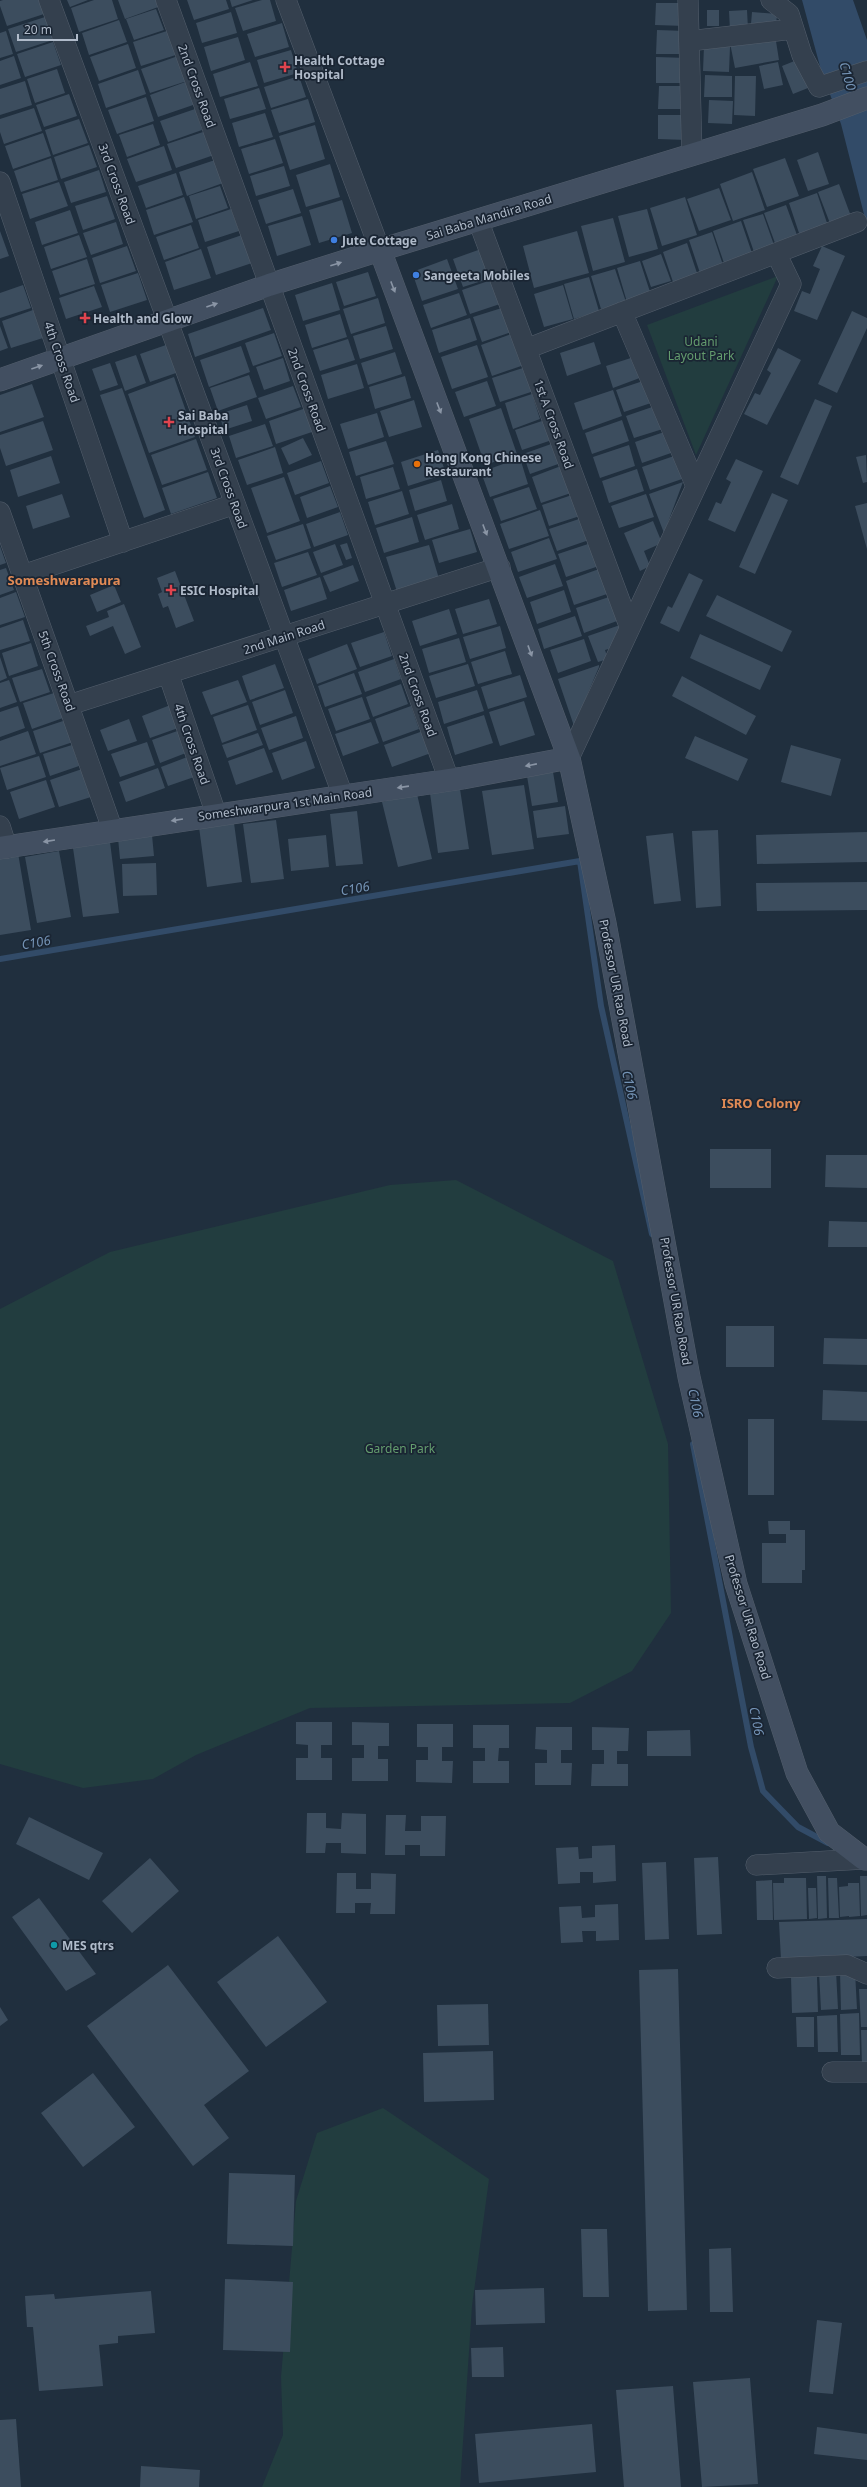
<svg xmlns="http://www.w3.org/2000/svg" width="867" height="2487" font-family="'Noto Sans',sans-serif">
  <rect width="100%" height="100%" fill="#202f3e"/>
  <path fill="#223d3f" d="M778 276 696 455 647 325Z
    M456 1180 613 1261 668 1444 671 1613 632 1671 570 1703 310 1708 196 1755 153 1779 83 1788 0 1764V1309L110 1252 390 1185Z
    M383 2108 489 2179 472 2306 460 2487H262L283 2435 281 2377 296 2201 317 2133Z"/>
  <path fill="#324b68" d="M802 0H853L867 40V226L841 124 821 70Z"/>
  <g fill="none" stroke-linecap="round" stroke-linejoin="round">
    <path stroke="#324b68" stroke-width="6" d="M0 959 580 861 601 1006 652 1234
      M693 1444 751 1747 763 1791 798 1827 828 1843"/>
  </g>
  <path fill="#3c4d5e" d="M3 0H39L44 14 7 26 0 6V1Z
    M67 0H88L70 7Z
    M94 0H112L118 19 79 32 71 8Z
    M118 0H159L161 6 125 19Z
    M187 0H226L229 9 194 20Z
    M230 0H253L232 7Z
    M262 0H270L276 21 243 31 235 8Z
    M656 3H686L685 26 655 25Z
    M156 9 164 30 134 40 126 19Z
    M707 10H719V26H707Z
    M747 10 748 29 730 30 729 11Z
    M231 12 237 33 202 43 196 23Z
    M752 12 777 14 776 26 751 24Z
    M45 17 53 40 16 52 8 29Z
    M119 20 127 42 89 55 82 33Z
    M282 23 289 47 255 57 247 34Z
    M170 30 179 54 141 66 133 42Z
    M657 30 686 31V54H656Z
    M6 31 13 54 0 58V33Z
    M775 35 779 60 735 68 730 43Z
    M238 37 245 60 211 71 204 47Z
    M53 42 61 65 25 77 17 54Z
    M128 44 136 68 99 81 90 57Z
    M704 46 730 47 729 72 703 71Z
    M291 50 298 73 264 83 257 60Z
    M14 56 21 78 0 85V61Z
    M178 56 187 81 150 93 141 69Z
    M656 57 687 58V83H656Z
    M797 60 808 88 793 94 782 66Z
    M250 62 258 86 220 97 213 74Z
    M778 62 783 85 764 89 759 66Z
    M57 69 65 93 35 103 27 79Z
    M138 70 146 94 106 108 98 84Z
    M705 75 732 76V97H704Z
    M299 76 306 97 271 108 264 87Z
    M735 76H756L755 116 734 115Z
    M25 81 32 105 0 115V89Z
    M188 81 196 104 158 117 150 95Z
    M659 86H687L686 109H658Z
    M259 88 266 109 230 119 224 99Z
    M69 94 77 116 44 127 36 105Z
    M146 97 154 121 117 134 108 110Z
    M308 99 315 122 279 133 271 110Z
    M709 100 733 101 732 124 708 123Z
    M34 108 42 131 4 144 0 132V119Z
    M195 109 202 130 168 142 160 121Z
    M265 113 273 137 239 147 232 123Z
    M658 115H688L687 140 658 139Z
    M79 119 88 143 53 155 45 130Z
    M153 124 160 145 127 157 119 135Z
    M315 125 325 159 290 170 279 136Z
    M206 131 214 155 176 168 167 144Z
    M43 133 51 156 13 169 5 146Z
    M275 139 283 163 249 174 241 149Z
    M89 145 97 167 61 179 54 157Z
    M164 146 172 170 136 182 127 159Z
    M818 152 829 184 808 191 797 160Z
    M51 158 58 180 21 192 14 171Z
    M785 158 799 196 767 207 753 169Z
    M215 160 223 183 187 196 179 172Z
    M330 164 340 197 306 207 296 175Z
    M284 166 290 186 256 196 250 176Z
    M99 170 106 192 71 203 64 182Z
    M752 172 765 210 733 221 720 184Z
    M176 173 183 195 146 208 138 186Z
    M59 182 68 206 30 219 22 194Z
    M839 184 852 219 831 226 818 192Z
    M220 186 228 208 196 219 189 196Z
    M719 188 731 220 699 231 687 199Z
    M293 189 301 213 266 224 258 200Z
    M817 193 828 226 800 236 789 203Z
    M107 196 115 219 83 230 75 206Z
    M184 197 193 222 154 235 146 210Z
    M685 197 697 235 662 246 650 208Z
    M342 200 352 233 319 243 309 210Z
    M786 205 797 235 775 243 764 213Z
    M231 209 239 231 205 242 198 220Z
    M647 209 658 249 629 257 618 216Z
    M70 210 78 233 42 245 35 222Z
    M763 214 774 245 754 252 743 220Z
    M302 216 311 245 277 256 268 226Z
    M613 218 625 262 593 271 581 226Z
    M741 221 753 256 725 266 713 231Z
    M116 222 123 244 91 255 83 233Z
    M191 225 199 248 164 260 156 237Z
    M0 231 9 256 0 259Z
    M577 231 589 273 534 288 523 246Z
    M712 232 723 265 700 273 689 240Z
    M79 235 87 257 51 269 44 247Z
    M242 235 252 263 216 275 207 247Z
    M687 243 697 273 673 282 663 252Z
    M127 246 136 271 100 283 92 258Z
    M822 246 845 256 817 320 794 311 802 291 810 294 820 269 813 266Z
    M201 249 211 278 174 290 165 262Z
    M481 249 491 278 463 287 453 259Z
    M661 254 671 281 651 287 642 261Z
    M87 259 95 284 60 295 52 271Z
    M447 259 458 289 422 301 412 272Z
    M640 261 651 295 627 302 617 268Z
    M615 269 626 302 601 309 591 276Z
    M368 272 376 296 344 306 336 282Z
    M138 273 147 300 110 312 101 285Z
    M589 277 599 311 574 319 564 284Z
    M497 278 506 302 470 314 462 290Z
    M332 283 340 310 303 321 295 295Z
    M23 285 31 308 0 318V293Z
    M563 285 573 319 544 327 534 294Z
    M94 286 102 307 66 319 59 298Z
    M459 293 467 315 431 328 423 305Z
    M378 298 385 323 351 334 343 309Z
    M505 307 514 331 482 342 473 317Z
    M263 308 271 330 195 357 188 334Z
    M33 310 43 338 11 348 2 321Z
    M852 311 867 318V328L837 393 818 384Z
    M340 314 347 337 312 348 305 325Z
    M470 318 477 340 439 353 432 330Z
    M0 326 8 348 0 351Z
    M386 326 393 349 360 359 353 336Z
    M517 332 527 364 492 376 481 345Z
    M274 333 282 356 253 366 245 343Z
    M348 339 355 360 320 371 313 350Z
    M594 342 601 364 567 376 560 353Z
    M166 345 176 373 150 382 140 354Z
    M477 345 488 377 452 389 441 357Z
    M241 346 250 372 209 387 200 360Z
    M778 348 801 360 767 425 744 414 755 393 760 395 771 373 767 370Z
    M395 352 402 374 368 385 361 363Z
    M136 355 146 383 125 391 115 362Z
    M637 356 645 376 613 388 606 366Z
    M283 358 290 381 264 390 256 367Z
    M110 363 118 385 100 391 92 369Z
    M357 364 364 388 328 399 321 375Z
    M526 367 534 391 500 402 492 378Z
    M249 375 257 397 218 411 210 388Z
    M405 376 411 398 375 409 369 387Z
    M174 377 195 437 149 453 128 394Z
    M646 380 654 402 624 412 616 390Z
    M487 381 496 406 464 417 455 392Z
    M32 384 44 417 0 432V395Z
    M293 386 301 407 266 419 258 398Z
    M122 388 165 510 144 518 100 395Z
    M613 390 622 416 583 430 574 403Z
    M532 394 540 419 513 429 505 403Z
    M815 399 832 406 798 485 780 477Z
    M414 400 422 427 389 437 380 411Z
    M247 405 252 421 224 430 219 414Z
    M658 405 666 428 634 438 626 416Z
    M306 408 315 431 276 444 269 421Z
    M501 408 517 454 485 465 469 419Z
    M377 413 384 437 348 449 340 424Z
    M548 419 555 439 522 450 515 430Z
    M622 420 629 441 592 454 585 433Z
    M43 421 53 450 6 466 0 448V435Z
    M265 424 273 446 236 458 229 436Z
    M667 431 674 452 642 463 635 442Z
    M303 438 312 455 289 465 281 448Z
    M196 439 207 470 162 485 151 455Z
    M386 441 394 464 356 476 349 452Z
    M554 443 561 463 530 474 523 454Z
    M629 445 635 466 600 478 593 457Z
    M275 447 283 473 247 485 238 460Z
    M438 450 446 474 408 486 401 462Z
    M866 455 867 482 863 483 856 457Z
    M51 456 60 483 18 497 10 470Z
    M674 456 682 479 650 490 642 467Z
    M520 458 528 484 490 497 481 472Z
    M736 459 763 471 735 532 708 520 716 502 721 504 731 482 726 479Z
    M321 461 329 483 295 495 287 473Z
    M561 466 571 493 541 503 532 477Z
    M393 467 400 489 366 499 360 477Z
    M637 469 644 491 609 503 602 481Z
    M208 472 217 498 171 514 162 488Z
    M284 477 300 521 267 533 251 488Z
    M441 480 447 501 415 511 409 490Z
    M683 482 664 533 649 494Z
    M330 486 338 507 307 518 300 497Z
    M529 487 537 509 501 521 493 499Z
    M402 491 409 514 375 525 368 502Z
    M772 493 788 500 755 574 739 567Z
    M62 494 70 517 33 529 26 506Z
    M575 494 583 515 549 526 542 505Z
    M646 494 654 517 619 528 611 506Z
    M867 503V549L855 506Z
    M452 504 459 529 425 540 417 515Z
    M540 510 549 536 509 549 500 524Z
    M340 512 348 535 314 547 306 524Z
    M412 517 419 542 384 553 376 528Z
    M582 518 589 540 557 551 549 529Z
    M653 521 662 543 644 551 650 566 640 571 624 533Z
    M303 524 311 548 276 560 267 536Z
    M470 529 477 552 439 563 432 540Z
    M549 538 557 559 518 572 511 552Z
    M347 543 352 558 346 560 340 545Z
    M591 543 599 566 566 577 558 554Z
    M335 544 343 565 321 573 313 552Z
    M429 545 440 582 398 595 386 557Z
    M0 546 6 563 0 565Z
    M308 552 317 575 282 587 274 563Z
    M555 564 563 586 527 598 519 577Z
    M353 565 359 581 330 592 323 576Z
    M6 568 14 590 0 595V570Z
    M599 569 607 594 574 605 566 581Z
    M175 571 194 621 176 628 168 606 163 608 158 594 162 592 157 578Z
    M689 573 703 580 679 632 660 623 668 606 672 608Z
    M320 577 327 599 291 611 284 590Z
    M114 585 121 602 97 612 90 595Z
    M564 590 571 612 537 624 530 602Z
    M16 592 25 617 0 625V598Z
    M717 595 792 631 782 652 706 616Z
    M609 597 617 621 584 633 576 608Z
    M489 599 497 624 463 634 455 609Z
    M124 604 141 647 125 654 113 626 90 636 86 626 109 617 107 611Z
    M449 609 457 634 420 646 412 621Z
    M575 616 582 636 544 649 538 629Z
    M23 620 30 641 0 650V628Z
    M623 624 615 647 605 650 608 659 598 662 588 636Z
    M500 626 506 648 470 659 463 637Z
    M384 632 392 656 360 667 351 643Z
    M700 634 771 666 760 690 690 658Z
    M459 638 466 662 429 673 422 649Z
    M584 639 591 661 558 673 550 650Z
    M31 643 38 666 9 676 2 653Z
    M347 644 357 669 317 684 308 659Z
    M505 651 512 674 478 684 471 662Z
    M0 657 7 678 0 681Z
    M394 659 401 679 365 692 358 672Z
    M275 664 284 688 250 700 242 676Z
    M468 664 475 686 436 698 429 676Z
    M599 665V667L574 726 558 679Z
    M42 669 50 692 20 702 12 678Z
    M354 673 362 694 325 707 318 686Z
    M520 675 527 697 488 709 481 687Z
    M682 676 756 716 746 735 672 696Z
    M9 680 17 702 0 708V683Z
    M238 680 247 702 211 715 202 692Z
    M401 684 408 704 373 717 366 697Z
    M285 690 293 713 260 725 252 702Z
    M477 690 484 711 444 724 438 702Z
    M54 693 63 718 32 729 23 703Z
    M362 697 370 719 336 731 328 709Z
    M524 701 535 735 500 746 489 712Z
    M173 704 181 727 150 738 142 716Z
    M248 705 257 730 222 743 213 717Z
    M18 706 25 728 0 737V712Z
    M411 706 419 729 383 742 375 719Z
    M484 715 493 743 455 755 447 727Z
    M296 716 303 738 269 750 261 728Z
    M129 719 137 741 108 751 100 730Z
    M66 720 73 742 40 753 33 731Z
    M371 722 379 743 343 756 335 734Z
    M183 729 191 751 160 763 152 740Z
    M28 731 36 754 0 766V741Z
    M423 731 431 753 392 767 384 745Z
    M258 733 263 745 227 758 222 745Z
    M695 736 748 759 738 781 685 758Z
    M306 741 315 768 282 780 272 753Z
    M147 742 155 765 120 777 111 754Z
    M72 745 79 766 50 776 43 754Z
    M791 745 841 759 831 796 781 782Z
    M264 748 273 772 236 785 228 761Z
    M39 756 46 777 7 790 0 768Z
    M190 756 197 776 168 786 161 767Z
    M158 768 165 788 126 802 119 782Z
    M82 769 91 797 59 807 50 780Z
    M553 772 558 802 532 806 527 776Z
    M46 780 55 807 19 819 10 792Z
    M524 785 534 849 492 855 482 791Z
    M460 789 469 849 438 853 430 793Z
    M417 794 432 859 398 867 382 802Z
    M565 806 569 834 537 838 533 811Z
    M357 811 363 864 336 866 330 814Z
    M276 820 284 879 251 883 243 824Z
    M234 823 242 882 207 887 199 827Z
    M718 830 721 906 696 908 692 831Z
    M867 832V862L757 864 756 835Z
    M673 833 681 901 654 904 646 836Z
    M152 835 154 856 120 859 118 838Z
    M326 835 329 867 291 871 288 839Z
    M110 842 119 913 83 917 73 848Z
    M59 851 71 917 37 923 25 857Z
    M18 853 31 930 0 935V856Z
    M156 863 157 895 123 896 122 864Z
    M867 882V910L757 911 756 883Z
    M710 1149H771V1188H710Z
    M826 1155H867V1188L825 1187Z
    M829 1221 867 1222V1247H828Z
    M726 1326H774V1367H726Z
    M824 1338 867 1339V1365L823 1364Z
    M823 1390 867 1392V1421L822 1420Z
    M748 1419H774V1495H748Z
    M768 1521H790V1530H805V1570H802V1583H762V1543H786V1534H769Z
    M296 1722H332V1745H321V1758H332V1780H296V1758H308V1745L296 1744Z
    M352 1722 389 1723V1746H378V1759H388V1781H352V1758H364V1745H352Z
    M417 1724H453V1747H442V1761H453L452 1783 416 1782V1760H428V1747H417Z
    M473 1725H509V1748H499L498 1761H509V1783H473V1761H485V1748H473Z
    M536 1727H572V1750H561V1763H572L571 1785H535V1763H547V1750L535 1749Z
    M592 1727 629 1728 628 1751H617V1764H628V1786H591L592 1764H604V1750H592Z
    M690 1730 691 1756H647V1731Z
    M307 1813H326V1828L341 1829 342 1813 366 1814V1854L341 1853V1843H326L325 1853H306Z
    M386 1815H406L405 1831H421V1816H446L445 1856H420V1845H405V1855H385Z
    M29 1817 103 1853 89 1880 16 1844Z
    M615 1845 616 1881 593 1883V1872H580V1883L558 1884 556 1848 578 1847 579 1859 592 1858V1846Z
    M718 1857 722 1934 697 1935 694 1858Z
    M150 1858 179 1891 132 1933 102 1901Z
    M666 1862 669 1939 645 1940 642 1863Z
    M337 1873H356V1889H371V1873L396 1874 395 1914H370L371 1903H355V1913H336Z
    M817 1876H826L827 1918 818 1919Z
    M860 1876H867V1915L861 1916Z
    M784 1878H806L807 1919 774 1920 773 1883H784Z
    M828 1878H837L839 1918H829Z
    M772 1880 773 1920H757L756 1881Z
    M848 1883H859L860 1916 849 1917V1908V1916L840 1917 839 1887 848 1886Z
    M808 1888H816L817 1918 809 1919Z
    M39 1898 96 1974 66 1991 12 1917Z
    M618 1904 619 1940 596 1941V1931H582L583 1942 561 1943 559 1907 581 1906 582 1918 595 1917V1905Z
    M867 1919V1956L781 1960 779 1922Z
    M278 1936 327 2002 266 2047 217 1982Z
    M168 1965 249 2071 204 2105 229 2138 193 2166 87 2026Z
    M678 1969 687 2310 648 2311 639 1970Z
    M836 1971 838 2009 821 2010 819 1972Z
    M855 1971 857 2009 841 2010 840 1972Z
    M791 1977H817L818 2012 792 2013Z
    M859 1989H867V2027H861Z
    M488 2004 489 2045 438 2046 437 2005Z
    M0 2007 8 2020 0 2026Z
    M859 2013 860 2055H841L840 2014Z
    M837 2015 838 2052H818L817 2016Z
    M796 2017H814V2047H797Z
    M861 2030H867V2065H862Z
    M493 2051 494 2100 424 2102 423 2053Z
    M93 2073 135 2127 83 2167 41 2113Z
    M229 2173 295 2175 293 2246 227 2244Z
    M581 2229H607L609 2297H583Z
    M731 2248 733 2312H710L709 2249Z
    M225 2279 293 2282 290 2352 223 2350Z
    M544 2288 545 2323 476 2325 475 2290Z
    M151 2291 155 2333 118 2336V2343L99 2345 103 2386 39 2391 33 2327H27L25 2296 54 2294 55 2299Z
    M817 2320 842 2323 833 2394 809 2392Z
    M503 2347 504 2377H472L471 2348Z
    M750 2378 758 2484 702 2487 693 2382Z
    M673 2386 681 2487H624L616 2390Z
    M16 2419 21 2487H0V2420Z
    M592 2424 596 2472 479 2483 475 2434Z
    M817 2427 867 2434V2460L814 2454Z
    M141 2466 200 2470 199 2487H140Z"/>
  <g fill="none" stroke-linecap="round" stroke-linejoin="round">
    <g stroke="#535e6c" stroke-width="21">
      <path id="street" d="M49 0 343 796
        M166 0 449 780
        M286 0 380 250
        M688 0 692 155
        M771 0 789 14 802 55 819 87 867 71
        M689 41 793 29
        M0 182 123 542
        M478 220 630 628
        M622 312 696 486
        M526 349 857 222
        M0 512 113 831
        M23 575 235 504
        M168 673 216 814
        M69 705 500 567
        M569 758 791 284 776 253
        M0 826 7 848
        M756 1865 864 1859
        M777 1968 847 1965 867 1974
        M832 2072H867"/>
    </g>
    <g stroke="#535e6c" stroke-width="23">
      <path id="secondary" d="M380 250 569 758 605 923 689 1377 736 1584 797 1773 829 1832 864 1859H867
        M0 380 269 285 380 250 822 115 867 98
        M0 848 463 778 569 758"/>
    </g>
    <use href="#street" stroke="#34404e" stroke-width="20"/>
    <use href="#secondary" stroke="#424f61" stroke-width="22"/>
  </g>
  <defs><path id="oneway-solid" d="M-6-.8H1V-3.2L6.5 0L1 3.2V.8H-6Z"/></defs>
  <g fill="#8a95a5">
    <use href="#oneway-solid" transform="translate(336 264) rotate(-18)"/>
    <use href="#oneway-solid" transform="translate(393 287) rotate(69)"/>
    <use href="#oneway-solid" transform="translate(212 305) rotate(-19)"/>
    <use href="#oneway-solid" transform="translate(37 367) rotate(-19)"/>
    <use href="#oneway-solid" transform="translate(439 408) rotate(69)"/>
    <use href="#oneway-solid" transform="translate(485 530) rotate(69)"/>
    <use href="#oneway-solid" transform="translate(530 651) rotate(70)"/>
    <use href="#oneway-solid" transform="translate(531 765) rotate(169)"/>
    <use href="#oneway-solid" transform="translate(403 787) rotate(172)"/>
    <use href="#oneway-solid" transform="translate(177 820) rotate(171)"/>
    <use href="#oneway-solid" transform="translate(49 841) rotate(171)"/>
  </g>
  <g fill="#e0444e" stroke="#1a2533" stroke-width="1.5">
    <path d="M283 61h4v4h4v4h-4v4h-4v-4h-4v-4h4z"/>
    <path d="M83 312h4v4h4v4h-4v4h-4v-4h-4v-4h4z"/>
    <path d="M167 416h4v4h4v4h-4v4h-4v-4h-4v-4h4z"/>
    <path d="M169 584h4v4h4v4h-4v4h-4v-4h-4v-4h4z"/>
  </g>
  <g fill="#3f7fe0" stroke="#1a2533" stroke-width="1.5">
    <circle cx="334" cy="240" r="4"/>
    <circle cx="416" cy="275" r="4"/>
  </g>
  <circle fill="#e8710a" stroke="#1a2533" stroke-width="1.5" cx="417" cy="464" r="4"/>
  <circle fill="#0f9aa8" stroke="#1a2533" stroke-width="1.5" cx="54" cy="1945" r="4"/>
  <g text-anchor="middle" dominant-baseline="central" stroke-width="3.5" stroke-linejoin="round" paint-order="stroke">
    <g font-size="12" font-weight="bold" fill="#b0bbca" stroke="#1a2533" text-anchor="start">
      <text x="294" y="60">Health Cottage<tspan x="294" dy="14">Hospital</tspan></text>
      <text x="342" y="240">Jute Cottage</text>
      <text x="424" y="275">Sangeeta Mobiles</text>
      <text x="93" y="318">Health and Glow</text>
      <text x="178" y="415">Sai Baba<tspan x="178" dy="14">Hospital</tspan></text>
      <text x="425" y="457">Hong Kong Chinese<tspan x="425" dy="14">Restaurant</tspan></text>
      <text x="180" y="590">ESIC Hospital</text>
      <text x="62" y="1945">MES qtrs</text>
    </g>
    <g font-size="12" fill="#b0bbca" stroke="#1a2533">
      <text transform="translate(197 86) rotate(70)">2nd Cross Road</text>
      <text transform="translate(117 184) rotate(70)">3rd Cross Road</text>
      <text transform="translate(489 217) rotate(-17)">Sai Baba Mandira Road</text>
      <text transform="translate(62 362) rotate(71)">4th Cross Road</text>
      <text transform="translate(307 390) rotate(70)">2nd Cross Road</text>
      <text transform="translate(554 424) rotate(70)">1st A Cross Road</text>
      <text transform="translate(229 488) rotate(70)">3rd Cross Road</text>
      <text transform="translate(284 637) rotate(-18)">2nd Main Road</text>
      <text transform="translate(57 671) rotate(70)">5th Cross Road</text>
      <text transform="translate(418 695) rotate(70)">2nd Cross Road</text>
      <text transform="translate(192 744) rotate(71)">4th Cross Road</text>
      <text transform="translate(285 804) rotate(-8)">Someshwarpura 1st Main Road</text>
      <text transform="translate(616 983) rotate(79)">Professor UR Rao Road</text>
      <text transform="translate(676 1301) rotate(80)">Professor UR Rao Road</text>
      <text transform="translate(748 1617) rotate(73)">Professor UR Rao Road</text>
    </g>
    <g font-size="12" fill="#649d6e" stroke="#1a2533">
      <text x="701" y="341">Udani<tspan x="701" dy="14">Layout Park</tspan></text>
      <text x="400" y="1448">Garden Park</text>
    </g>
    <g font-size="13" font-style="italic" fill="#7493b5" stroke="#1a2533">
      <text transform="translate(848 76) rotate(74)">C100</text>
      <text transform="translate(355 888) rotate(-10)">C106</text>
      <text transform="translate(36 942) rotate(-10)">C106</text>
      <text transform="translate(630 1085) rotate(78)">C106</text>
      <text transform="translate(696 1403) rotate(79)">C106</text>
      <text transform="translate(757 1721) rotate(79)">C106</text>
    </g>
    <g font-size="13" font-weight="bold" fill="#e08a55" stroke="#1a2533">
      <text x="64" y="580">Someshwarapura</text>
      <text x="761" y="1103">ISRO Colony</text>
    </g>
  </g>
  <path d="M18 34v6h59v-6" fill="none" stroke="#b0bbca" stroke-width="2"/>
  <text x="24" y="34" font-size="12" fill="#b0bbca" stroke="#1a2533" stroke-width="3" paint-order="stroke">20 m</text>
</svg>
